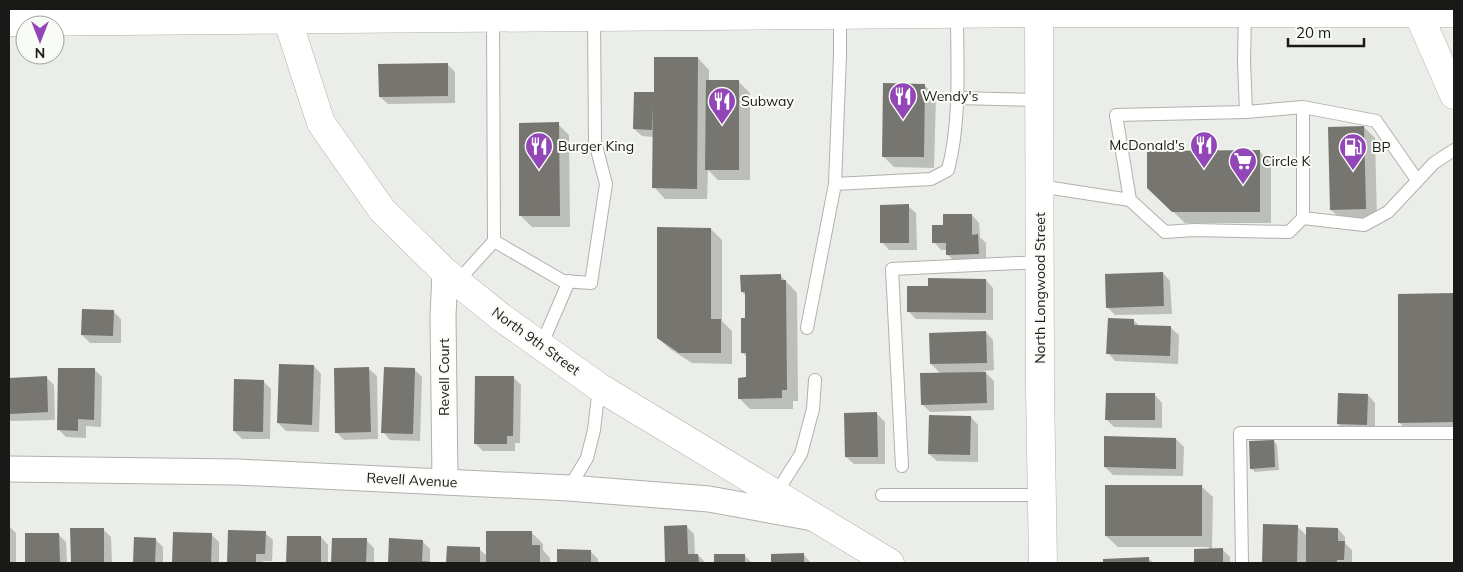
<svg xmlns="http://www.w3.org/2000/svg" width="1463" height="572" font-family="Mulish,sans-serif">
  <rect width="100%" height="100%" fill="#ebeee8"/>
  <path fill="#0003" d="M698 58 709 70V81L739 82 750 93V180H718L708 170 707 199H665L654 187V137L642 136 634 129 653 93Z
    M447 64 455 72V103L388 104 380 97Z
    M924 85 936 96 934 168 894 167 883 156Z
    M558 124 569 135 570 227H532L521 216Z
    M1364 127 1375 138 1377 220 1343 221 1331 210Z
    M1260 152 1271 163V223H1185L1160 199Z
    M908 206 916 213 917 250H889L882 242Z
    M972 215 979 223 980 237 986 243V262H955L947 254V250H941L934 242 945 227Z
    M711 229 722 240V321L732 331V364L692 363 670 349 658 338Z
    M1163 273 1170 281 1172 314 1115 315 1107 307Z
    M780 275 797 293 798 401H793V409H750L739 398 747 379V357L742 352 747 320 746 296 742 292Z
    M986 280 993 288V320L916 319 908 311 929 288Z
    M1399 295H1454V436H1413L1399 422Z
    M113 311 121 319V343H90L82 335Z
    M1133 320 1140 326 1171 328 1179 335 1178 364 1115 361 1108 353Z
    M986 332 993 340 994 370 984 371 994 381V410L930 412 922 404 941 374 931 364Z
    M314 366 321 374 319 432 286 431 278 423Z
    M94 369 102 377 101 427 86 426V438L66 437 59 430Z
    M369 369 377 376 378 439 344 440 336 432Z
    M414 369 422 377 420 441 390 440 383 432Z
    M46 377 54 385 55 420 11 421 9 419V379Z
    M513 377 521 385 520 443H515V451H483L475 443Z
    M263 381 271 389 270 439H242L234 431Z
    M1155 395 1162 403V428L1114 427 1107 420Z
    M1368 395 1375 403V432H1346L1338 424Z
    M877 414 885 422V464H854L846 457Z
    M971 417 978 425V462L937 461 929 454Z
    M1176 439 1184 447 1183 476 1113 475 1105 467Z
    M1274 441 1277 445 1279 470 1255 472 1251 468Z
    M1201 486 1213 497 1212 549H1222L1230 557V563H1196L1195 550 1209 549V547H1118L1106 536Z
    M1264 525 1297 526 1307 536 1338 529 1345 537V543L1352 550V563H1264Z
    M9 526 16 533V563H9Z
    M686 526 694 534 695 555H698L706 563H667L666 527Z
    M71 529H103L111 537 112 563H72Z
    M229 532 265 533 273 540 272 561H263V563H228Z
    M174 533 211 534 219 542V563H174Z
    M532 533 543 544V550L550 558V563H447L448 548 479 549 487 556Z
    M58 534 66 542 67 563H27L26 535Z
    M288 537H321L328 545V563H287Z
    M136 538 155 539 163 547V563H135Z
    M333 539 366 540 374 548V563H332Z
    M390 539 422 541 430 549V563H436H389Z
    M558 551 591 552 598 559V563H558Z
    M803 554 811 563H773L772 555Z
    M715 555H744L752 563H715Z
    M1148 558 1154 563H1104V560Z"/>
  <path fill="#777570" d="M654 57H698L697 189 652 188 653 105 652 130 633 129 634 92H654Z
    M448 63V96L379 97 378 64Z
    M706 80H739V170H705Z
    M883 83 925 84 924 157H882Z
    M559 122 560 216H519V123Z
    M1364 126 1366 209 1330 210 1328 127Z
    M1260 150V212H1172L1147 188V151Z
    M909 204V243H880V205Z
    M943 214H972V235L978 234 979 254 946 255V243H932V225H943Z
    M657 227 711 228V319H721V353H679L657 338Z
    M1163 272 1164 306 1106 308 1105 274Z
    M781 274V280H786L787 390H782V398L738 399V378L746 377V353H741V318H745V292H741L740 275Z
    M928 278 986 279V313L907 312V286H928Z
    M1454 293V422L1398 423V294Z
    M82 309 114 310 113 336 81 335Z
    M1108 318 1134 319V325L1171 326 1170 356 1106 354Z
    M986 331 987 363 930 364 929 333Z
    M279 364 314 365 312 425 277 423Z
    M369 367 371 432 335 433 334 368Z
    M384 367 415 368 413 434 381 433Z
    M58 368H95L94 420 78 419V431L57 430Z
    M986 372 987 403 921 405 920 373Z
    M47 376 48 412 9 414V378Z
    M475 376H514L513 436H507V444H474Z
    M234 379 264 380 263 432 233 431Z
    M1106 393H1155V420H1105Z
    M1338 393 1368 394 1367 425 1337 424Z
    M877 412 878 457H845L844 413Z
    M929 415 971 416 970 455 928 454Z
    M1104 436 1176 438V469L1104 467Z
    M1274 440 1275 467 1250 469 1249 441Z
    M1105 485H1202V536H1105Z
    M1263 524 1298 525 1297 563H1262Z
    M687 525 688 554H698L699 563H665L664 526Z
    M1306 527 1338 528V541H1345L1344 560H1337V563H1306Z
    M70 528H104V563H71Z
    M228 530 266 531 265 554H256V563H227Z
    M486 531H532V545H540V563H486Z
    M173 532 212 533 211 563H172Z
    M25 533H59L60 563H25Z
    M287 536H321V563H286Z
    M134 537 156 538 155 563H133Z
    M332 538H367L366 563H331Z
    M389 538 423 540 422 561 431 562V563H388Z
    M447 546 480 547V563H446Z
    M1223 548V563H1194V549Z
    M557 549 591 550V563H557Z
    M804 553V563H771V554Z
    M714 554H745V563H714Z
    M1149 557V563H1103V559Z"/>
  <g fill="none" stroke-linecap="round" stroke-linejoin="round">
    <g stroke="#afb2ac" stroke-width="14">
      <path id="lane" d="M1245 13 1244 61 1246 112 1303 107V218L1364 225 1388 212 1434 163 1454 150
        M493 18 494 241 563 281 591 283 606 184 595 142 594 17
        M956 98 1039 100
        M1303 107 1376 121 1417 180
        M835 184 931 179 948 170C961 120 957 65 957 14
        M1039 186 1130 200 1165 232 1194 230 1289 232 1303 218
        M1130 200 1116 115 1246 112
        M457 282 494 241
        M807 328 835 184 840 55V16
        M541 346 569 281
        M902 466 892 269 1040 262
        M569 488 587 458 594 430 599 387
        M775 495 801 454 813 409 815 380
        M882 495H1042
        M1242 563 1240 433H1454"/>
    </g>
    <g stroke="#afb2ac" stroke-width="27">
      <path id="street" d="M445 272 443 316 445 481
        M9 469 237 472 569 488 709 499 813 518"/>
    </g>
    <g stroke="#afb2ac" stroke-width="29">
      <path id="secondary" d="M284 9 321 123 382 210 445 272 502 318 599 387 890 563
        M1417 9 1418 13H1454
        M1039 13 1040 390 1043 563"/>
    </g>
    <g stroke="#afb2ac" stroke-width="29">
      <path id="primary" d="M9 22 1039 13H1418L1454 95"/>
    </g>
    <use href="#lane" stroke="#fff" stroke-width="12"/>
    <use href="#street" stroke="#fff" stroke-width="25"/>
    <use href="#secondary" stroke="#fff" stroke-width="28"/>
    <use href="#primary" stroke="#fff" stroke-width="28"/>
  </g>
  <defs>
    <g id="restaurant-pin" transform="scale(1.4375)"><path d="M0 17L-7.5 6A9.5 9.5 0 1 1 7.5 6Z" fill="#9246b8" stroke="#f9fcf5"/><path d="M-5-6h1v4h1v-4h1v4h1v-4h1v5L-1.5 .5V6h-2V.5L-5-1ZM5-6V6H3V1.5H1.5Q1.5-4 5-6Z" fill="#fff"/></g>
    <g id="fuel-pin" transform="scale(1.4375)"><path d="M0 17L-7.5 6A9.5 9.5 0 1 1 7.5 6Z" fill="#9246b8" stroke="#f9fcf5"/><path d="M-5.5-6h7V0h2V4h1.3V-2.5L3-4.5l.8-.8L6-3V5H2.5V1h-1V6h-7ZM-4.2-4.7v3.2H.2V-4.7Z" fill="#fff"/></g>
    <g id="supermarket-pin" transform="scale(1.4375)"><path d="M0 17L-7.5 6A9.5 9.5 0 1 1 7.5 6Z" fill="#9246b8" stroke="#f9fcf5"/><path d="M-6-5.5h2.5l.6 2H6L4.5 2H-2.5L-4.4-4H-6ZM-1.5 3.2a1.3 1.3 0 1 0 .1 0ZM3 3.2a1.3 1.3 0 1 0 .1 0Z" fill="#fff"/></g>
  </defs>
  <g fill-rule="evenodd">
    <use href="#restaurant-pin" x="903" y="96"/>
    <use href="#restaurant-pin" x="722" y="101"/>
    <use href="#restaurant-pin" x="1204" y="145"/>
    <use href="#restaurant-pin" x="539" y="146"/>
    <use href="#fuel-pin" x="1353" y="147"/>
    <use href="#supermarket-pin" x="1243" y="161"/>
  </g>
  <g text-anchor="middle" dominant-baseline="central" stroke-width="4" stroke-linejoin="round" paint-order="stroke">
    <g font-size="14" fill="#191a18" stroke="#f9fcf5" text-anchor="start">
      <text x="922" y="96">Wendy's</text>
      <text x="741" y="101">Subway</text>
      <text x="1185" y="145" text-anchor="end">McDonald's</text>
      <text x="558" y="146">Burger King</text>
      <text x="1372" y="147">BP</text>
      <text x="1262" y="161">Circle K</text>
    </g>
    <g font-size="14" fill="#191a18" stroke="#f9fcf5">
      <text transform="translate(1040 288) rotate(-90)">North Longwood Street</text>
      <text transform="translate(536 341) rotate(36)">North 9th Street</text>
      <text transform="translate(444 377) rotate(-90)">Revell Court</text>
      <text transform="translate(412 480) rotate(3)">Revell Avenue</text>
    </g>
  </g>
  <rect width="1463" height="572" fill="none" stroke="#191a18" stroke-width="20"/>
  <g transform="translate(40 40) rotate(180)"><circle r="24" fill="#f9fcf5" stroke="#9fa29d"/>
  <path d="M0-4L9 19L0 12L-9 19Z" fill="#9246b8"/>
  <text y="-8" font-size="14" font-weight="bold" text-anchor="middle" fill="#191a18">N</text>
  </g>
  <path d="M1288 38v8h76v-8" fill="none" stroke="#191a18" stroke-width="2.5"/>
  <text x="1296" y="38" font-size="15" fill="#191a18" stroke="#f9fcf5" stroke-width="4" paint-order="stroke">20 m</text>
</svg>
